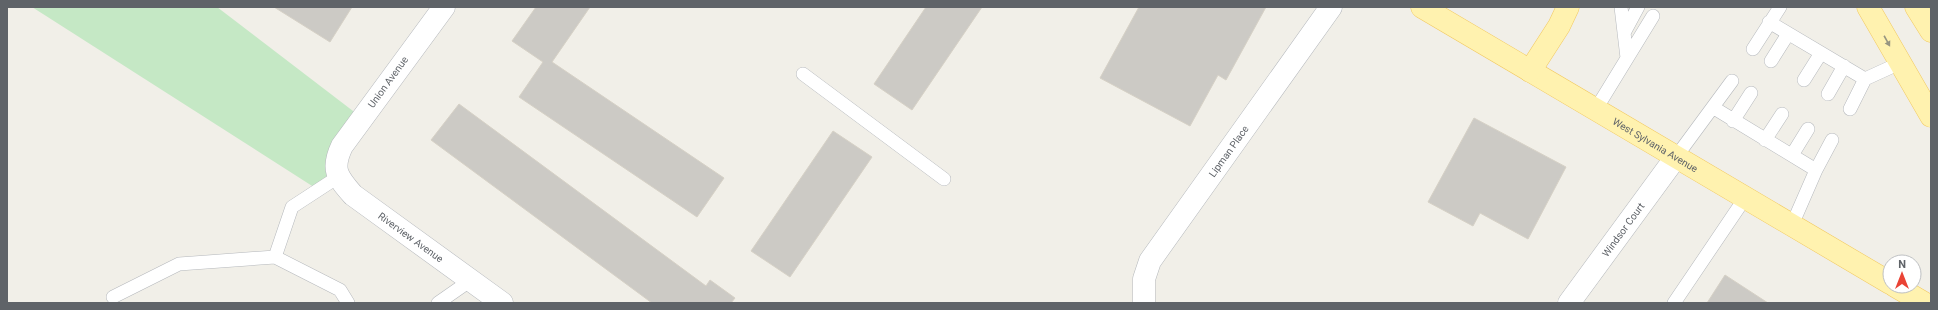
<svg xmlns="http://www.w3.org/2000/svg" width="1938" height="310" font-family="Roboto,sans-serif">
  <rect width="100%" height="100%" fill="#f1efe8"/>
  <path fill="#c5e8c5" d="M32 7H217L370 124 320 191Z"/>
  <path fill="#cccac5" stroke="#d6d1c6" d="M274 7H352L330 42Z
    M536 7H590L552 62 724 178 697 217 519 97 543 62 512 41Z
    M926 7H982L912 110 874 84Z
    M1139 7H1266L1226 80 1218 75 1190 126 1100 78Z
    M459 104 706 286 710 280 735 298 731 303H652L431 140Z
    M1474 118 1566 167 1528 239 1480 213 1473 226 1428 202Z
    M833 131 872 157 790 277 751 251Z
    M1725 275 1768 303H1707Z"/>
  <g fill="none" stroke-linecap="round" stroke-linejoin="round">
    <g stroke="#b5b8bc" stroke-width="14">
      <path id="lane" d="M1621 7 1627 58
        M1769 22 1865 79 1850 109
        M1624 33 1638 7
        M1753 49 1780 7
        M1771 61 1788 34
        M803 74 944 179
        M1865 79 1900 63
        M1804 80 1821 53
        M1828 94 1844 66
        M1714 108 1816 170
        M1596 109 1653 16
        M1733 121 1751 93
        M1765 140 1782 114
        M1792 155 1808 129
        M1676 157 1732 81
        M1792 225 1816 170 1832 140
        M275 257 340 290 348 303
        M113 297 179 264 275 257 292 207 338 177
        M438 303 471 280
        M1674 303 1745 198"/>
    </g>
    <g stroke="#b5b8bc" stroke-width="23">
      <g id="street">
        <path id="s1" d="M444 7 342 146C331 169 337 177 353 195L502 303"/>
        <path id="s2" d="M1144 303V279L1150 261 1331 7"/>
        <path id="s3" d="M1569 303 1676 157"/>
      </g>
    </g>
    <g stroke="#f2c960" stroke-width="23">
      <g id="primary">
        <path id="s4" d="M1422 7 1890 283"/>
        <path d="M1868 7 1931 116"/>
        <path d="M1916 7 1931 31"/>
        <path d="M1530 71 1559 26 1568 7"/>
        <path d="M1895 286 1924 303"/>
      </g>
    </g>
    <use href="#lane" stroke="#fff" stroke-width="13"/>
    <use href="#street" stroke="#fff" stroke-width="22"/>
    <use href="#primary" stroke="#fff2af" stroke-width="22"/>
  </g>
  <defs><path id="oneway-solid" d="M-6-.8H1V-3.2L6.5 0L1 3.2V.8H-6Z"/></defs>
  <use fill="#979581" href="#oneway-solid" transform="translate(1887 41) rotate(61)"/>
  <g text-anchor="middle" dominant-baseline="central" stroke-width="3" stroke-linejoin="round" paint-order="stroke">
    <g font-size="10" fill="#5f6368" stroke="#fff">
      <text transform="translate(388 82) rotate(-54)">Union Avenue</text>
      <text stroke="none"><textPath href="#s4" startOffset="271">West Sylvania Avenue</textPath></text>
      <text stroke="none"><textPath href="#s2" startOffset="178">Lipman Place</textPath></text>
      <text stroke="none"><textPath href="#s3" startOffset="91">Windsor Court</textPath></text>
      <text stroke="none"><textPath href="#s1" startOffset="299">Riverview Avenue</textPath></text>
    </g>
  </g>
  <rect width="1938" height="310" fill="none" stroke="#5f6368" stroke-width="16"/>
  <g transform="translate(1902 274)"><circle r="19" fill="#ffffff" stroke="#bfc1c3"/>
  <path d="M0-3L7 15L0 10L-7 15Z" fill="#ea4335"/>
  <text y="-6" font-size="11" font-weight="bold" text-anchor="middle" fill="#5f6368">N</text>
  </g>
</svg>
